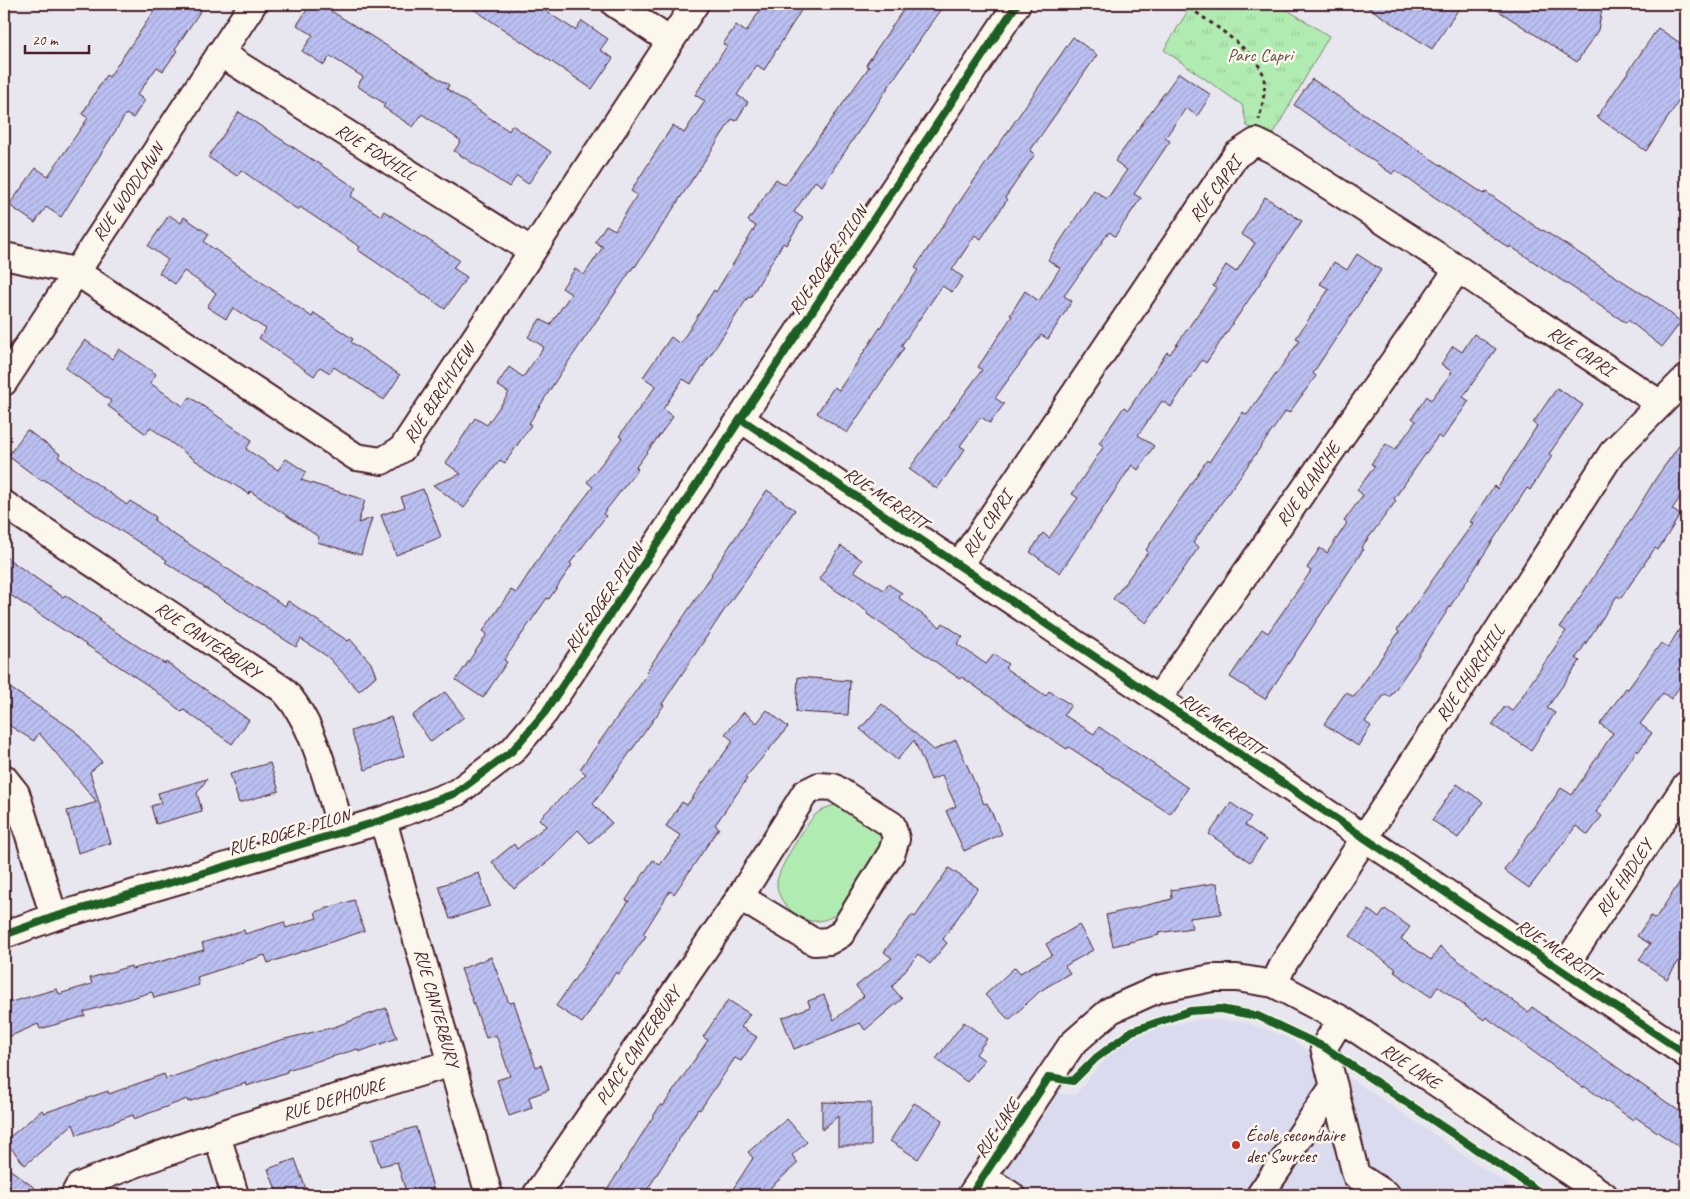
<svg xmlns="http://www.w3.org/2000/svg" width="1690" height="1199" font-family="Caveat,sans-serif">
  <defs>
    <pattern id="park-tufts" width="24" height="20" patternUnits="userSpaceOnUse" patternTransform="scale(1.25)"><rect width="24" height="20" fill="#b0ecb2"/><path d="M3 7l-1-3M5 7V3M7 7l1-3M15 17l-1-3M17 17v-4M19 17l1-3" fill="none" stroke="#99ca99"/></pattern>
    <pattern id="building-hatch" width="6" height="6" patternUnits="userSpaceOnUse" patternTransform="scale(1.25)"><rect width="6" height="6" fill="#bac0f1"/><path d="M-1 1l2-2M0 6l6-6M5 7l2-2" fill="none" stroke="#a1a5cf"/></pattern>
  </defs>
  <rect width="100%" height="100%" fill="#e8e6ee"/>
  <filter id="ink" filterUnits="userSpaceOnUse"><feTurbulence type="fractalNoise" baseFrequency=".02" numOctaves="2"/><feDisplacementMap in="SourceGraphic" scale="10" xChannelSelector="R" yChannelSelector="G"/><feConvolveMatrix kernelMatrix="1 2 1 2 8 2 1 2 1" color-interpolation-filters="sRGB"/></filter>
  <g filter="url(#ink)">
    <path fill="#dadbef" d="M1203 1019 1245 1022 1286 1037 1368 1090 1523 1195H989L1058 1094 1075 1095 1107 1057 1131 1038 1167 1026Z"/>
    <path fill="#b0ecb2" stroke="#7d866e" d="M835 805H845L877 828 881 838 880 850 840 912C831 918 822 922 811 921 795 918 776 900 777 883 777 870 805 826 815 815 820 810 828 807 835 805Z"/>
    <path fill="url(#park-tufts)" stroke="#7d866e" d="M1192 4H1278L1329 36 1271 138 1247 126 1242 105 1164 50Z"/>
    <path fill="url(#building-hatch)" stroke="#4a1f2b" d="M159 4H205L175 49 177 51 163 71 157 67 137 95 145 100 133 118 126 114 61 217 46 207 35 223 9 205 36 168 48 176 88 118 82 114 106 75 109 77Z
      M311 4H320L449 85 447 89 509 131 512 125 551 152 528 184 517 176 509 187 454 151 461 141 422 114 413 127 383 107 385 104 357 86 363 77 330 56 324 65 302 51 313 35 297 25Z
      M466 4H548L544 10 575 30 582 21 608 39 600 50 613 58 592 89Z
      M764 4H805L764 70 757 65 737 95 748 102 736 121 732 119 635 267 634 266 560 374 529 423 531 425 505 463 500 460 464 508 433 485 461 474 446 463 475 418 487 425 509 393 497 385 509 367 523 377 544 347 528 337 540 319 550 325 571 294 562 288 575 269 584 275 603 247 595 242 606 225 615 230 637 195 631 191 673 125 684 133 705 101 695 95 727 46 723 44 736 25 746 32Z
      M907 4H944L822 186 815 181 794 212 803 218 786 245 783 243 750 298 748 297 706 362 691 384 683 379 663 409 673 417 636 467 638 469 603 514 606 516 570 563 572 565 549 599 547 598 504 660 507 662 483 698 456 680 487 634 483 631 511 590 516 593 545 549 593 487 587 482 622 438 619 436 656 386 643 377 671 337 680 344 714 290 716 292 756 226 748 221 776 179 785 185 869 67 866 65Z
      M1363 4H1462L1432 49Z
      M1488 4H1603L1598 30 1577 62Z
      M1658 28 1686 47V90L1646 151 1597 117Z
      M1073 37 1097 55 1030 151 1035 154 1005 198 1007 200 981 239 975 235 952 270 963 277 952 292 942 286 901 346 904 348 847 433 817 413 834 387 839 390 918 270 915 268 942 227Z
      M1179 73 1211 95 1197 116 1186 108 1165 138 1170 141 1134 194 1141 198 1115 236 1109 232 1064 296 1072 301 1048 339 1041 335 995 398 1004 404 990 423 981 417 960 446 965 449 937 489 909 469 982 370 978 367 1012 316 1010 315 1025 291 1039 301 1060 268 1048 260 1094 190 1107 199 1127 170 1115 161Z
      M1312 79 1484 194 1486 192 1542 231 1543 230 1660 305 1681 322 1662 347 1628 320 1626 323 1510 246 1509 248 1395 170 1392 174 1294 105Z
      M239 112 356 188 351 196 381 216 384 211 459 260 453 268 467 277 445 309 358 250 360 247 300 207 298 210 241 170 237 176 208 157Z
      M1265 197 1302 221 1206 363 1202 360 1171 407 1162 401 1138 435 1154 446 1138 470 1132 465 1060 573 1030 552 1043 533 1049 538 1078 498 1072 494 1104 446 1099 443 1124 407 1128 410 1167 352 1170 354 1216 288 1213 286 1226 265 1236 272 1255 243 1241 234Z
      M169 215 181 223 184 217 209 234 204 242 312 317 314 313 353 339 351 342 400 375 384 400 334 367 330 373 320 367 314 376 259 338 266 329 233 308 226 319 207 307 216 293 184 271 175 284 159 273 168 260 148 246Z
      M1357 254 1381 270 1313 373 1316 376 1289 413 1286 411 1193 543 1199 547 1146 623 1113 599 1148 552 1146 550 1207 460 1209 462 1243 412 1247 415 1300 340 1296 338 1329 289 1320 284 1334 262 1347 270Z
      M1474 334 1496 349 1463 397 1469 401 1442 439 1438 436 1394 499 1396 501 1361 548 1363 550 1265 699 1230 677 1262 629 1268 633 1311 571 1307 568 1320 548 1327 553 1347 523 1344 521 1363 495 1357 490 1375 466 1371 464 1386 444 1395 450 1416 421 1412 418 1427 396 1431 400 1452 372 1441 364 1453 346 1462 352Z
      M85 340 112 359 119 349 156 374 150 383 183 406 190 397 252 440 246 449 278 470 286 459 306 472 301 480 365 500 358 523 372 518 361 555 317 542 319 537 250 491 249 494 196 461 150 427 146 434 108 406 111 401 65 368Z
      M1557 388 1583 405 1549 454 1552 456 1530 490 1527 488 1414 662 1390 697 1385 694 1365 722 1371 726 1358 746 1324 724 1346 692 1354 697 1399 632 1397 630 1473 523 1470 522 1494 486 1497 489 1537 426 1533 423Z
      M27 430 60 454 58 457 127 505 130 501 156 517 154 520 164 528 285 606 288 601 348 641 350 639 371 663 376 676 359 691 328 657 301 639 296 647 165 562 167 560 97 516 43 479 42 481 8 456Z
      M1686 436V489L1672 509 1680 515 1658 550 1655 548 1621 598 1617 596 1576 658 1580 661 1547 708 1555 713 1531 750 1492 725 1505 706 1512 711 1566 631 1560 627 1617 542 1656 478Z
      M423 489 441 537 396 555 381 515 405 507 401 497Z
      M767 490 795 510 727 606 662 704 664 705 593 804 612 823 590 843 578 830 551 859 514 889 492 862 514 844 517 849 546 826 539 819 586 774 580 769 648 674 646 672 712 575 711 574Z
      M841 546 862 560 854 571 884 590 888 584 902 593 899 598 940 627 943 623 963 637 957 644 986 664 994 654 1008 664 1005 668 1046 696 1049 691 1071 705 1064 715 1094 734 1099 727 1188 788 1170 814 1069 747 1067 749 1028 724 962 677 960 679 867 614 868 612 819 579Z
      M4 556 63 597 65 595 100 619 99 621 165 664 166 662 249 720 232 744 184 710 182 712 149 686 4 591Z
      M1686 618V666L1680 676 1685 679 1671 699 1663 693 1640 724 1652 733 1638 752 1637 750 1596 812 1602 816 1588 835 1576 826 1529 888 1504 870 1561 788 1572 795 1613 733 1600 724 1626 688 1628 689 1661 643 1668 648Z
      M798 677 850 681 848 715 796 712Z
      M10 688 74 730 102 762 90 772 111 843 78 853 67 811 97 802 39 733 34 741 4 722V698Z
      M445 692 464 717 431 742 412 716Z
      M882 704 934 750 956 740 984 804 987 803 1002 834 964 851 946 811 956 806 942 775 931 780 914 740 897 760 860 729Z
      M767 710 788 727 745 778 747 779 715 825 719 828 674 894 670 891 643 934 646 936 619 974 616 972 582 1023 556 1006 629 901 626 900 653 860 660 865 681 836 666 826 682 802 687 805 733 741 725 734 744 712 757 723Z
      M391 717 404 756 365 770 351 731Z
      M270 763 279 791 239 803 230 774Z
      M207 779 197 793 202 811 156 824 151 806 161 803 158 793Z
      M1457 784 1483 802 1458 838 1432 820Z
      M1231 803 1251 817 1245 825 1266 840 1250 862 1209 834Z
      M949 868 978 888 943 939 947 943 930 964 918 954 892 987 902 999 865 1030 860 1023 794 1049 782 1018 810 1007 808 1001 824 995 834 1020 864 996 856 986 892 958 884 952 912 915 915 917Z
      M479 873 490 906 450 919 439 886Z
      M1686 873V950L1667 979 1639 960 1650 944 1637 936 1651 916 1655 919Z
      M1217 883 1221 914 1190 918 1192 928 1158 933 1159 935 1113 946 1106 915 1172 899 1171 890Z
      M354 900 364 931 268 963 265 955 197 977 199 985 154 998 152 992 84 1012 85 1016 40 1029 38 1024 4 1039V1004L57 989 59 994 92 984 90 978 131 966 132 969 204 950 202 943 244 930 245 934 284 922 286 928 317 918 315 912Z
      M1385 909 1410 927 1401 939 1431 960 1440 947 1528 1012 1532 1007 1686 1116V1151L1635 1117 1633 1120 1584 1086 1583 1088 1486 1017 1484 1020 1438 986 1431 997 1394 972 1396 969 1350 936 1369 910 1379 918Z
      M1079 925 1093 950 1065 966 1070 973 1040 991 1009 1020 985 995 1015 967 1020 973 1052 955 1046 944Z
      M491 957 509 1003 514 1002 536 1067 541 1065 549 1090 529 1097 532 1108 509 1116 497 1080 510 1076 496 1035 486 1038 461 969Z
      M728 1000 750 1014 741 1027 757 1037 741 1061 735 1058 700 1110 698 1109 644 1195H604L661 1104 663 1106 708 1040 703 1037Z
      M386 1008 397 1038 359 1052 358 1049 287 1070V1072L247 1086 246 1083 188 1102 187 1099 134 1119 133 1115 77 1135 73 1124 25 1165 5 1141 42 1110 44 1113 108 1091 109 1094 164 1074 166 1079 277 1041 334 1027Z
      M964 1022 987 1039 976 1054 984 1060 967 1082 936 1059Z
      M822 1102 871 1103V1146H838V1116L822 1130Z
      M914 1103 943 1120 918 1159 890 1141Z
      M787 1119 807 1142 792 1155 798 1163 770 1188 765 1195H729L753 1158 748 1152Z
      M416 1127 435 1195H407L397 1162 380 1166 372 1139Z
      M295 1159 308 1195H278L268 1169Z
      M4 1165 44 1195H4Z"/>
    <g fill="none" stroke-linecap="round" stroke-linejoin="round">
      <g stroke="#4a1f2b" stroke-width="30">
        <path id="minor" d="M615 4 670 41
          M220 53 532 251
          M4 256 75 271 356 457 382 461 402 449 695 4
          M4 382 253 4
          M741 419 1686 1054
          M4 504 282 689C315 721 328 787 342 832
          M959 565 1236 155 1256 142 1273 150 1458 269 1659 403
          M1158 699 1458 269
          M4 778 16 793 54 917
          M383 820 489 1195
          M4 935 54 917 383 820 456 793 512 751 545 712 1017 4
          M1562 970 1686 785
          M1274 984 1284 963 1612 453 1686 378
          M1341 1019 1324 1047 1356 1175 1387 1195
          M217 1135 235 1195
          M983 1177 1011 1195
          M74 1195 79 1186C200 1136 327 1101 452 1063
          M536 1195 740 897 805 793 819 786 833 787 892 825 896 839 892 852 841 934 829 941 814 942 740 897
          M971 1195 1072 1044 1111 1010 1158 989 1212 978H1237L1274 984 1341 1019 1604 1195
          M1260 1195 1334 1086"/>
      </g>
      <path stroke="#4a1f2b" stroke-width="3" stroke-dasharray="4 4" stroke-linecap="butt" d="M1183 4C1203 17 1256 51 1263 74 1267 87 1262 106 1259 120"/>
      <use href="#minor" stroke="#fbf7ec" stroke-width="26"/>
      <g stroke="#fbf7ec" stroke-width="11">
        <path id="cycleway" d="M741 419 1686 1054
          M4 935 54 917 383 820 456 793 512 751 545 712 1017 4
          M971 1195 1049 1077 1073 1081 1096 1058 1132 1031 1190 1011 1220 1009 1258 1016 1324 1047 1544 1195"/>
      </g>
      <use href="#cycleway" stroke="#1b5e20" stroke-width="8"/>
    </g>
  </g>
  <circle fill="#c8321e" stroke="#fbf7ec" stroke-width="2" cx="1236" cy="1145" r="5"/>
  <g text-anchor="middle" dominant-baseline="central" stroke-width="5" stroke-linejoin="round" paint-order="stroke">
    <g font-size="18" fill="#64524d" stroke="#fbf7ec">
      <text x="1260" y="55">Parc Capri</text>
    </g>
    <g font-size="18" fill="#4a1f2b" stroke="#fbf7ec">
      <text transform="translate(376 152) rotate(32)">RUE FOXHILL</text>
      <text transform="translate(1215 189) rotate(-54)">RUE CAPRI</text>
      <text transform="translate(128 192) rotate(-56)">RUE WOODLAWN</text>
      <text transform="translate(828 260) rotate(-56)">RUE ROGER-PILON</text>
      <text transform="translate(1581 351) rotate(34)">RUE CAPRI</text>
      <text transform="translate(439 393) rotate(-57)">RUE BIRCHVIEW</text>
      <text transform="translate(1308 484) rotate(-55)">RUE BLANCHE</text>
      <text transform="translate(886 498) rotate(34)">RUE MERRITT</text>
      <text transform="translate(987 524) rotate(-56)">RUE CAPRI</text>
      <text transform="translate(604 598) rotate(-56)">RUE ROGER-PILON</text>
      <text transform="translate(208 640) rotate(34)">RUE CANTERBURY</text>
      <text transform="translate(1470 673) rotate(-57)">RUE CHURCHILL</text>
      <text transform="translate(1222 724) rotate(34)">RUE MERRITT</text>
      <text transform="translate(289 832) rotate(-16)">RUE ROGER-PILON</text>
      <text transform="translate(1624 878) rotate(-56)">RUE HADLEY</text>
      <text transform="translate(1558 950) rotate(34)">RUE MERRITT</text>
      <text transform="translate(437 1008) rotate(74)">RUE CANTERBURY</text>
      <text transform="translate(638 1046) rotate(-56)">PLACE CANTERBURY</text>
      <text transform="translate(1411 1066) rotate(34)">RUE LAKE</text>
      <text transform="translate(334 1099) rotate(-17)">RUE DEPHOURE</text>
      <text transform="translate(997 1128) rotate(-56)">RUE LAKE</text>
    </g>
    <g font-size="18" fill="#4a1f2b" stroke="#fbf7ec" text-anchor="start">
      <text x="1246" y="1135">École secondaire<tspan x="1246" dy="21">des Sources</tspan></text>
    </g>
  </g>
  <rect width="1690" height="1199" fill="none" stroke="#fbf7ec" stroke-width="20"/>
  <rect x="10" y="10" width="1670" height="1179" fill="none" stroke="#4a1f2b" stroke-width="2" filter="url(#ink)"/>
  <path d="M25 45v8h64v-8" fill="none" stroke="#4a1f2b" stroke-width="2.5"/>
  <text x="32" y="45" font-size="15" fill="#4a1f2b" stroke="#fbf7ec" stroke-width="4" paint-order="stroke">20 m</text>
</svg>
